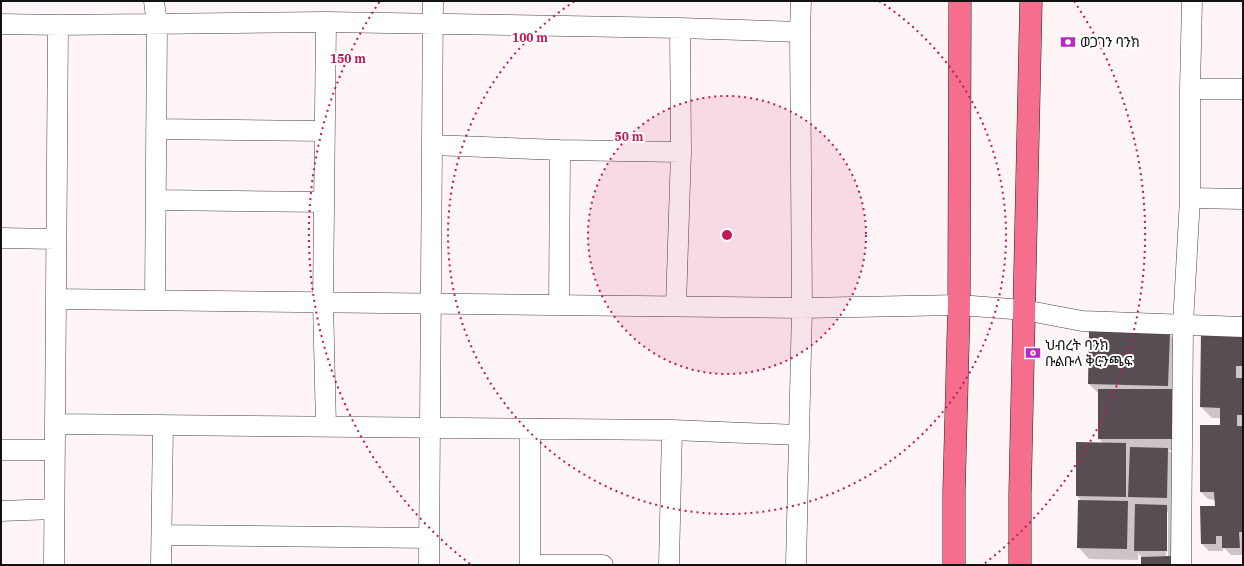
<svg xmlns="http://www.w3.org/2000/svg" width="1244" height="566" font-family="'IBM Plex Serif','Noto Sans Ethiopic',serif">
  <rect width="100%" height="100%" fill="#fff5f7"/>
  <path fill="#0003" fill-rule="evenodd" d="M1202 332 1243 333V555H1231L1223 547V551H1209L1202 544 1216 507 1215 500 1208 499 1201 492 1221 426V418H1212L1201 407Z
    M1169 334 1180 345 1187 450H1168L1179 460 1178 509 1170 508 1174 513V559L1142 565V557L1138 553V560L1089 559 1078 547 1082 501 1077 496V443L1104 444 1099 439V394L1089 384ZM1166 512H1168V556H1166Z"/>
  <path fill="#594d54" d="M1089 331 1170 333 1168 386 1088 384Z
    M1201 331 1243 332V366H1236V378H1243V415H1237V426H1243V532H1239L1240 548H1222V536H1216V544H1201L1200 506H1215L1214 492H1200V425H1220V408L1200 407Z
    M1098 389H1175L1176 439H1098Z
    M1076 442 1126 443V497L1076 496Z
    M1130 447 1168 448 1167 498 1128 497Z
    M1078 500 1128 501 1127 549 1077 548Z
    M1135 504 1167 505V551H1134Z
    M1171 556 1172 565H1141V557Z"/>
  <g fill="none" stroke-linecap="round" stroke-linejoin="round">
    <g stroke="#444" stroke-width="21">
      <path id="minor" d="M154 1 157 25 155 300
        M326 22 323 302 326 426
        M1 24 58 25 326 22 680 28 800 32 801 1
        M1190 89H1243
        M156 129 325 131
        M432 145 560 150 681 152
        M1190 198 1243 199
        M156 200 324 202
        M1 238 56 239
        M56 299 802 308 959 305 1024 310 1082 321 1243 327
        M559 305 560 150
        M676 306 681 152 680 28
        M55 424 672 430 798 435
        M530 429V565
        M1 450H55
        M1 511 54 509
        M162 535 429 538
        M54 565 58 25
        M161 565 163 425
        M429 565 433 1
        M530 565H603
        M669 565 672 430
        M796 565 802 308 800 32
        M1181 565 1183 324 1190 198V89L1192 1"/>
    </g>
    <g stroke="#222" stroke-width="23">
      <path id="major" d="M954 565V491L959 305 960 1
        M1020 565V494L1031 1"/>
    </g>
    <use href="#minor" stroke="#fff" stroke-width="20"/>
    <use href="#major" stroke="#f56e8e" stroke-width="22"/>
  </g>
  <circle cx="727" cy="235" r="139" fill="#c2185b" fill-opacity=".12"/>
  <g fill="none" stroke="#c2185b" stroke-width="2" stroke-dasharray="2 4">
    <circle cx="727" cy="235" r="139"/>
    <path d="M879 1A279 279 0 1 1 575 1"/>
    <path d="M470 564A418 418 0 0 1 380 1M1074 1A418 418 0 0 1 984 564"/>
  </g>
  <defs>
    <g id="bank-bare" transform="scale(1.2)"><path d="M-6-4H6V4H-6ZM0-2.3a2.3 2.3 0 1 0 0 4.6a2.3 2.3 0 1 0 0-4.6Z" fill="#b92abf" stroke="#fff" stroke-width="2.5" paint-order="stroke"/></g>
  </defs>
  <g fill-rule="evenodd">
    <use href="#bank-bare" x="1068" y="42"/>
    <use href="#bank-bare" x="1033" y="353"/>
  </g>
  <g text-anchor="middle" dominant-baseline="central" stroke-width="4" stroke-linejoin="round" paint-order="stroke">
    <g font-size="14" fill="#111" stroke="#fff" text-anchor="start">
      <text x="1080" y="42">ወጋገን ባንክ</text>
      <text x="1045" y="345">ህብረት ባንክ<tspan x="1045" dy="16">ቡልቡላ ቅርንጫፍ</tspan></text>
    </g>
  </g>
  <circle cx="727" cy="235" r="6" fill="#c2185b" stroke="#fff" stroke-width="2"/>
  <g font-size="12" text-anchor="middle" font-weight="bold" fill="#c2185b" stroke="#fff" stroke-width="4" stroke-linejoin="round" paint-order="stroke">
    <text x="530" y="42">100 m</text>
    <text x="348" y="63">150 m</text>
    <text x="629" y="141">50 m</text>
  </g>
  <rect width="1244" height="566" fill="none" stroke="#111111" stroke-width="4"/>
</svg>
